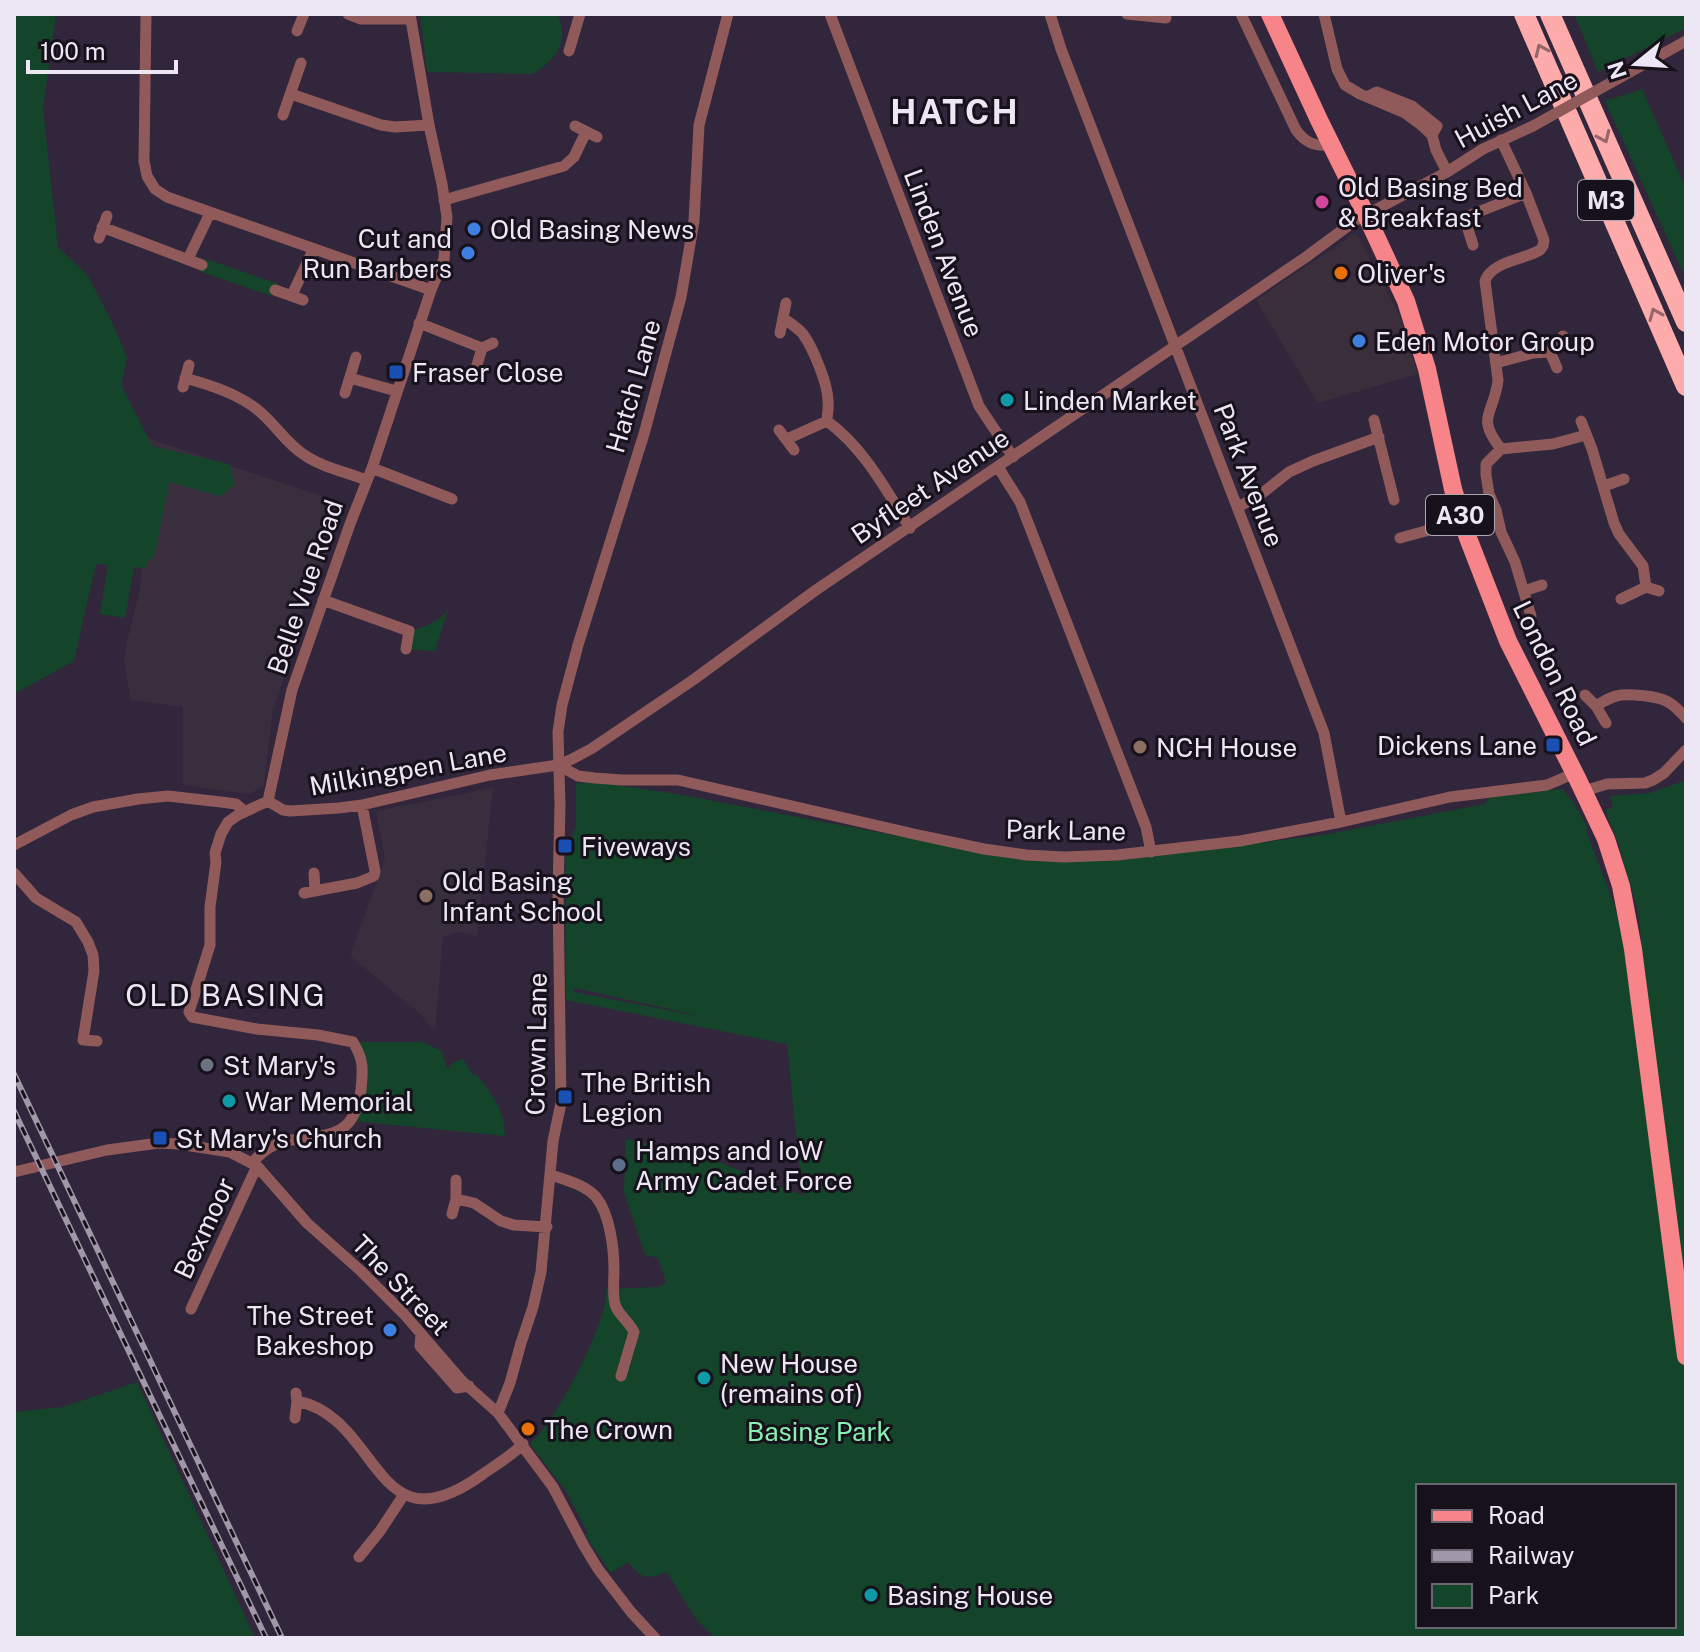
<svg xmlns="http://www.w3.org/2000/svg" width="1700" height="1652" font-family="'Public Sans',sans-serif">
  <rect width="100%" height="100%" fill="#31263b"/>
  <path fill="#3b2e3b" d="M1356 233 1400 316 1418 374 1318 403 1256 300Z"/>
  <path fill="#392e3d" d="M147 438 346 504 320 575 307 596 293 651 273 710 264 785 250 794 214 790 183 784V707L131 700 124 661 127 641 140 589 149 473Z
    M493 788 477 936 459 932 443 937 435 1031 418 1012 350 956 385 859 376 811Z"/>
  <path fill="#14452a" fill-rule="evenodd" d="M14 14H56L43 109 58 247 88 276 112 322 127 358 121 385 152 446 229 464 235 484 224 494 219 496 169 482 155 555 147 563 146 568 134 567 125 618 100 614 108 565 96 564 74 661 14 694Z
    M420 14H557C571 42 555 61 532 74L427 72Z
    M1574 14H1686V28L1598 72Z
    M1642 89 1686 189V279L1605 101Z
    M206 259 278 284 271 296 199 271Z
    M448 610 435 651 406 649 409 631C425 627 437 623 448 610Z
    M1686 780V1638H715L696 1619 667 1572C648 1580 641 1579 628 1562L611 1573 585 1535 588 1533 565 1490 530 1444C555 1423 609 1321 606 1289L659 1287 666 1282 658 1258 645 1255 624 1192 626 1139 706 1157 812 1199 802 1193 787 1044 566 1000 565 859 576 826V783L596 782 677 794 966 849 1165 854 1323 835 1485 804 1489 797 1562 789 1573 802 1588 828 1586 830 1615 907 1634 992 1647 994 1638 911 1618 843 1605 810 1613 807 1610 796 1650 793ZM574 988H575L714 1019 574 992ZM1418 1486H1674V1626H1418Z
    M353 1042H422L442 1051 447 1069 454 1062 463 1059 473 1075H477C492 1094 505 1111 505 1136L353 1121 363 1073Z
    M137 1382 255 1638H14V1412L63 1407Z"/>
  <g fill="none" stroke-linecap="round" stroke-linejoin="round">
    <path stroke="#915a5a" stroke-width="11" d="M146 14 144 161 147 176 155 189 167 197 431 290
      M348 14 361 19H411
      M830 14 979 406 1013 457
      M1050 14 1061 49 1324 733 1341 822
      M1127 14 1166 18
      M1241 14 1296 130C1305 142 1315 148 1330 144
      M1324 14 1337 69 1345 85 1360 94 1405 113 1420 124 1432 135 1436 150 1447 172
      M297 31 304 14
      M569 51 580 14
      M1621 77 1686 41
      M291 94 381 125 395 127 429 125
      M1367 97 1377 92 1412 106 1437 126 1432 135
      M283 115 301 63
      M575 126 597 137
      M444 200 564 166 574 157 586 132
      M1464 217 1473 245
      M1450 223 1526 193
      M102 227 202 265
      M99 238 107 216
      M188 259 210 213
      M275 290 303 300
      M292 295 313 250
      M783 318C790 323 797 327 803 334 813 348 828 384 828 401 829 408 827 415 827 421 864 448 886 490 910 528
      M419 323 482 348
      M780 333 786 303
      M1496 363 1533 353 1550 352
      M1557 368 1550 352 1563 336
      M474 375 482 348 493 343
      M185 378C210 385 239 394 259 411 275 424 286 443 303 454 321 467 346 472 366 480
      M350 378 396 391
      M183 387 189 365
      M345 393 356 357
      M1374 420 1394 500
      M1581 421 1592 449 1614 523 1619 534 1643 566 1646 587
      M779 430 794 450
      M787 439 827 421
      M1501 449C1475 416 1494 415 1498 380L1485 281C1492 261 1524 260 1540 250L1543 246 1544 240 1526 193 1501 140
      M998 467 1020 502 1146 827 1151 852
      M372 468 452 499
      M1604 486 1624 479
      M1238 507 1260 495 1289 472 1313 461 1379 437
      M1400 538 1462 521
      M1524 591 1542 585
      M1621 599 1646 587 1659 591
      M323 600 409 631 406 649
      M1531 616 1515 562 1501 532 1496 510 1489 494 1486 475V464L1501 449 1553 444 1586 435
      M1585 695 1596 706 1606 723
      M1596 706C1604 701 1612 696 1621 695 1631 694 1657 696 1666 701 1674 704 1680 712 1686 718
      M558 765 578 776 595 778 622 780H678L914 834 984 849 1027 855 1064 857 1117 855 1240 841 1341 822 1450 797 1547 785 1575 773
      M1584 791 1607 784 1645 783 1653 780 1664 773 1686 750
      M268 801 283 810 290 811 339 808 362 805 490 775 558 765 570 760 591 749 693 680 816 590 1306 257 1356 220 1447 172 1483 149 1533 126
      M268 801 292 690 350 524 372 468 431 290 444 259 447 217 442 184 429 125 410 14
      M14 845 71 815 93 807 138 799 168 796 221 802 236 804 244 811
      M14 873 36 898 76 922 88 942 93 955 94 971 83 1040 97 1041
      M314 873 315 891
      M304 893 357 883 374 876 375 871 362 805
      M252 1163C259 1155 267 1148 277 1144 284 1140 293 1140 301 1139 338 1134 355 1131 361 1090 363 1069 364 1060 353 1042L318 1035 257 1029 192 1017 189 1012 210 945V907L216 862 215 853 221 834 228 822 238 815 268 801
      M14 1172 107 1150 159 1143 178 1144 230 1152 257 1166 307 1223 361 1271 404 1314 462 1381 498 1413 553 1487 584 1546 598 1569 631 1612 655 1638
      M551 1175C566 1180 585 1185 596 1197 610 1214 614 1249 614 1270 614 1279 612 1300 616 1307 620 1316 630 1323 634 1332L621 1376
      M456 1199 474 1203 501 1221 514 1225 547 1227
      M452 1214 456 1199V1180
      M191 1309 257 1166
      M421 1334 420 1346 457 1388 469 1386
      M297 1401C382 1418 373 1554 483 1474 496 1465 511 1456 523 1444
      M498 1413 510 1383 521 1343 533 1307 541 1272 553 1141 561 1103 558 892 560 806 558 732 562 705 578 645 644 434 681 297 694 221 699 125 728 14
      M295 1418 297 1401 296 1393
      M359 1557 380 1531 403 1496"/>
    <path stroke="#f68488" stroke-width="18" d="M1270 14 1319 120 1367 217 1406 301 1427 369 1453 489 1468 538 1508 641 1578 780 1606 839 1621 886 1633 949 1686 1356"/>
    <path stroke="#feabab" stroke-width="20" d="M1524 14 1686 386
      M1550 14 1686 322"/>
    <g stroke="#a098a9" stroke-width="6">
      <path id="rail" d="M14 1074 282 1638
        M14 1111 266 1638"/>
    </g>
    <use href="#rail" stroke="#17111b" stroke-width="3" stroke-dasharray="9" stroke-linecap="butt"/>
    <path stroke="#915a5a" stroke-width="11" d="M1533 126 1621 77"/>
  </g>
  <defs><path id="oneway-chevron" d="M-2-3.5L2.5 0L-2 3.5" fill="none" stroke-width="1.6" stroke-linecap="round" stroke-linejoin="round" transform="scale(2)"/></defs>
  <g stroke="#96666a">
    <use href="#oneway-chevron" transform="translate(1541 50) rotate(-114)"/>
    <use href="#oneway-chevron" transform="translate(1604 137) rotate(66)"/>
    <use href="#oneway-chevron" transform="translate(1655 314) rotate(-113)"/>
  </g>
  <circle fill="#d1479c" stroke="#17111b" stroke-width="3" cx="1322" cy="202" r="8"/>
  <g fill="#3f7fe0" stroke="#17111b" stroke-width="3">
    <circle cx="474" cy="229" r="8"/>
    <circle cx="468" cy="253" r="8"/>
    <circle cx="1359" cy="341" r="8"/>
    <circle cx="390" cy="1330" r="8"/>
  </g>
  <g fill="#e8710a" stroke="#17111b" stroke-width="3">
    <circle cx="1341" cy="273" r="8"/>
    <circle cx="528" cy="1429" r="8"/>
  </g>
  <g fill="#1a4fb4" stroke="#17111b" stroke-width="3">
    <rect x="388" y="364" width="16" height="16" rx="4"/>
    <rect x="1545" y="737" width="16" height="16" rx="4"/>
    <rect x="557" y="838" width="16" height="16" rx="4"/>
    <rect x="557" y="1089" width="16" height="16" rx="4"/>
    <rect x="152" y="1130" width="16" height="16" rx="4"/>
  </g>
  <g fill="#0f9aa8" stroke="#17111b" stroke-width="3">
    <circle cx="1007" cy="400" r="8"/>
    <circle cx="229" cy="1101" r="8"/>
    <circle cx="704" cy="1378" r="8"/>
    <circle cx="871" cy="1595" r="8"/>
  </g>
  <g fill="#8d6e63" stroke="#17111b" stroke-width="3">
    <circle cx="1140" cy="747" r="8"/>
    <circle cx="426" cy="896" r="8"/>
  </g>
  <circle fill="#6b7280" stroke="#17111b" stroke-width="3" cx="207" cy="1065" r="8"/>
  <circle fill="#5c6f8a" stroke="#17111b" stroke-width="3" cx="619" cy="1165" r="8"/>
  <g text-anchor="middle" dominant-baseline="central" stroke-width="6" stroke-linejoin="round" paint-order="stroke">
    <g fill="#17111b" stroke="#ada6b3" stroke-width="2">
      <rect x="1578" y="180" width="56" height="40" rx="6"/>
      <rect x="1426" y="495" width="68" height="40" rx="6"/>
    </g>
    <g font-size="24" font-weight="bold" fill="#ede6f4">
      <text x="1606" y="200">M3</text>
      <text x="1460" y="515">A30</text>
    </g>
    <g font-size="26" fill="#ede6f4" stroke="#17111b">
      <text transform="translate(1516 109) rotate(-28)">Huish Lane</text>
      <text transform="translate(944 253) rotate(69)">Linden Avenue</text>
      <text transform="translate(633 386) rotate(-74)">Hatch Lane</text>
      <text transform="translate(1249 475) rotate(69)">Park Avenue</text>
      <text transform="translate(930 486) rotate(-34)">Byfleet Avenue</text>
      <text transform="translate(305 587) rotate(-71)">Belle Vue Road</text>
      <text transform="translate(1555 673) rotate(64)">London Road</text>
      <text transform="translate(408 769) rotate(-10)">Milkingpen Lane</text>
      <text transform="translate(1066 830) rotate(1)">Park Lane</text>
      <text transform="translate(536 1044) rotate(-89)">Crown Lane</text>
      <text transform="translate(204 1228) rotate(-65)">Bexmoor</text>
      <text transform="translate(401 1285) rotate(46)">The Street</text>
    </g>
    <g font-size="26" fill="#ede6f4" stroke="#17111b" text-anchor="start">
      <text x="1338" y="187">Old Basing Bed<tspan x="1338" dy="30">&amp; Breakfast</tspan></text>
      <text x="490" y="229">Old Basing News</text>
      <text x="452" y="238" text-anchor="end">Cut and<tspan x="452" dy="30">Run Barbers</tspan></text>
      <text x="1357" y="273">Oliver's</text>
      <text x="1375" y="341">Eden Motor Group</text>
      <text x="412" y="372">Fraser Close</text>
      <text x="1023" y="400">Linden Market</text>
      <text x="1537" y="745" text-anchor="end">Dickens Lane</text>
      <text x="1156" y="747">NCH House</text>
      <text x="581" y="846">Fiveways</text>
      <text x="442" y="881">Old Basing<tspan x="442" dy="30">Infant School</tspan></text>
      <text x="223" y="1065">St Mary's</text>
      <text x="581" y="1082">The British<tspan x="581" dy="30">Legion</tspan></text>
      <text x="245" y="1101">War Memorial</text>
      <text x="176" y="1138">St Mary's Church</text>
      <text x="635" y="1150">Hamps and IoW<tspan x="635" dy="30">Army Cadet Force</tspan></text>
      <text x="374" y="1315" text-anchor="end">The Street<tspan x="374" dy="30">Bakeshop</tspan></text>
      <text x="720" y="1363">New House<tspan x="720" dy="30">(remains of)</tspan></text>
      <text x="544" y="1429">The Crown</text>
      <text x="887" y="1595">Basing House</text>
    </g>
    <g font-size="26" fill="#87f1b1" stroke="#17111b">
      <text x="819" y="1431">Basing Park</text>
    </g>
    <g font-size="30" letter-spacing="2" fill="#ede6f4" stroke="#17111b">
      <text x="226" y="995">OLD BASING</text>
    </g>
    <g font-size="34" font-weight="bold" letter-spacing="2" fill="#ede6f4" stroke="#17111b">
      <text x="955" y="112">HATCH</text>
    </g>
  </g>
  <rect width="1700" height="1652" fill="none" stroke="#ede6f4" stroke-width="32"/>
  <rect x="1416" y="1484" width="260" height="144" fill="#17111b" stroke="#6d6672" stroke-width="2"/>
  <rect x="1432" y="1510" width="40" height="12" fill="#f68488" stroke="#6d6672" stroke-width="2"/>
  <text x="1488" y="1524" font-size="24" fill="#ede6f4">Road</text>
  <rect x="1432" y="1550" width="40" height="12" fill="#a098a9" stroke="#6d6672" stroke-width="2"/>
  <text x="1488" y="1564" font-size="24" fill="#ede6f4">Railway</text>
  <rect x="1432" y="1584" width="40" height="24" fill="#14452a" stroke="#6d6672" stroke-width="2"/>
  <text x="1488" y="1604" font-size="24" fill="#ede6f4">Park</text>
  <g transform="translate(1636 64) rotate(252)" stroke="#17111b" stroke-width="6" paint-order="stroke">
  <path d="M0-6L14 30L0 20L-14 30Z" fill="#ede6f4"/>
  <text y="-12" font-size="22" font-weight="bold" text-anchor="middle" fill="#ede6f4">N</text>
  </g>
  <path d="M28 60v12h148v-12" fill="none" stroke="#ede6f4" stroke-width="4"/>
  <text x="40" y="60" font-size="24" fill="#ede6f4" stroke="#17111b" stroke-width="6" paint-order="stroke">100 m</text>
</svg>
